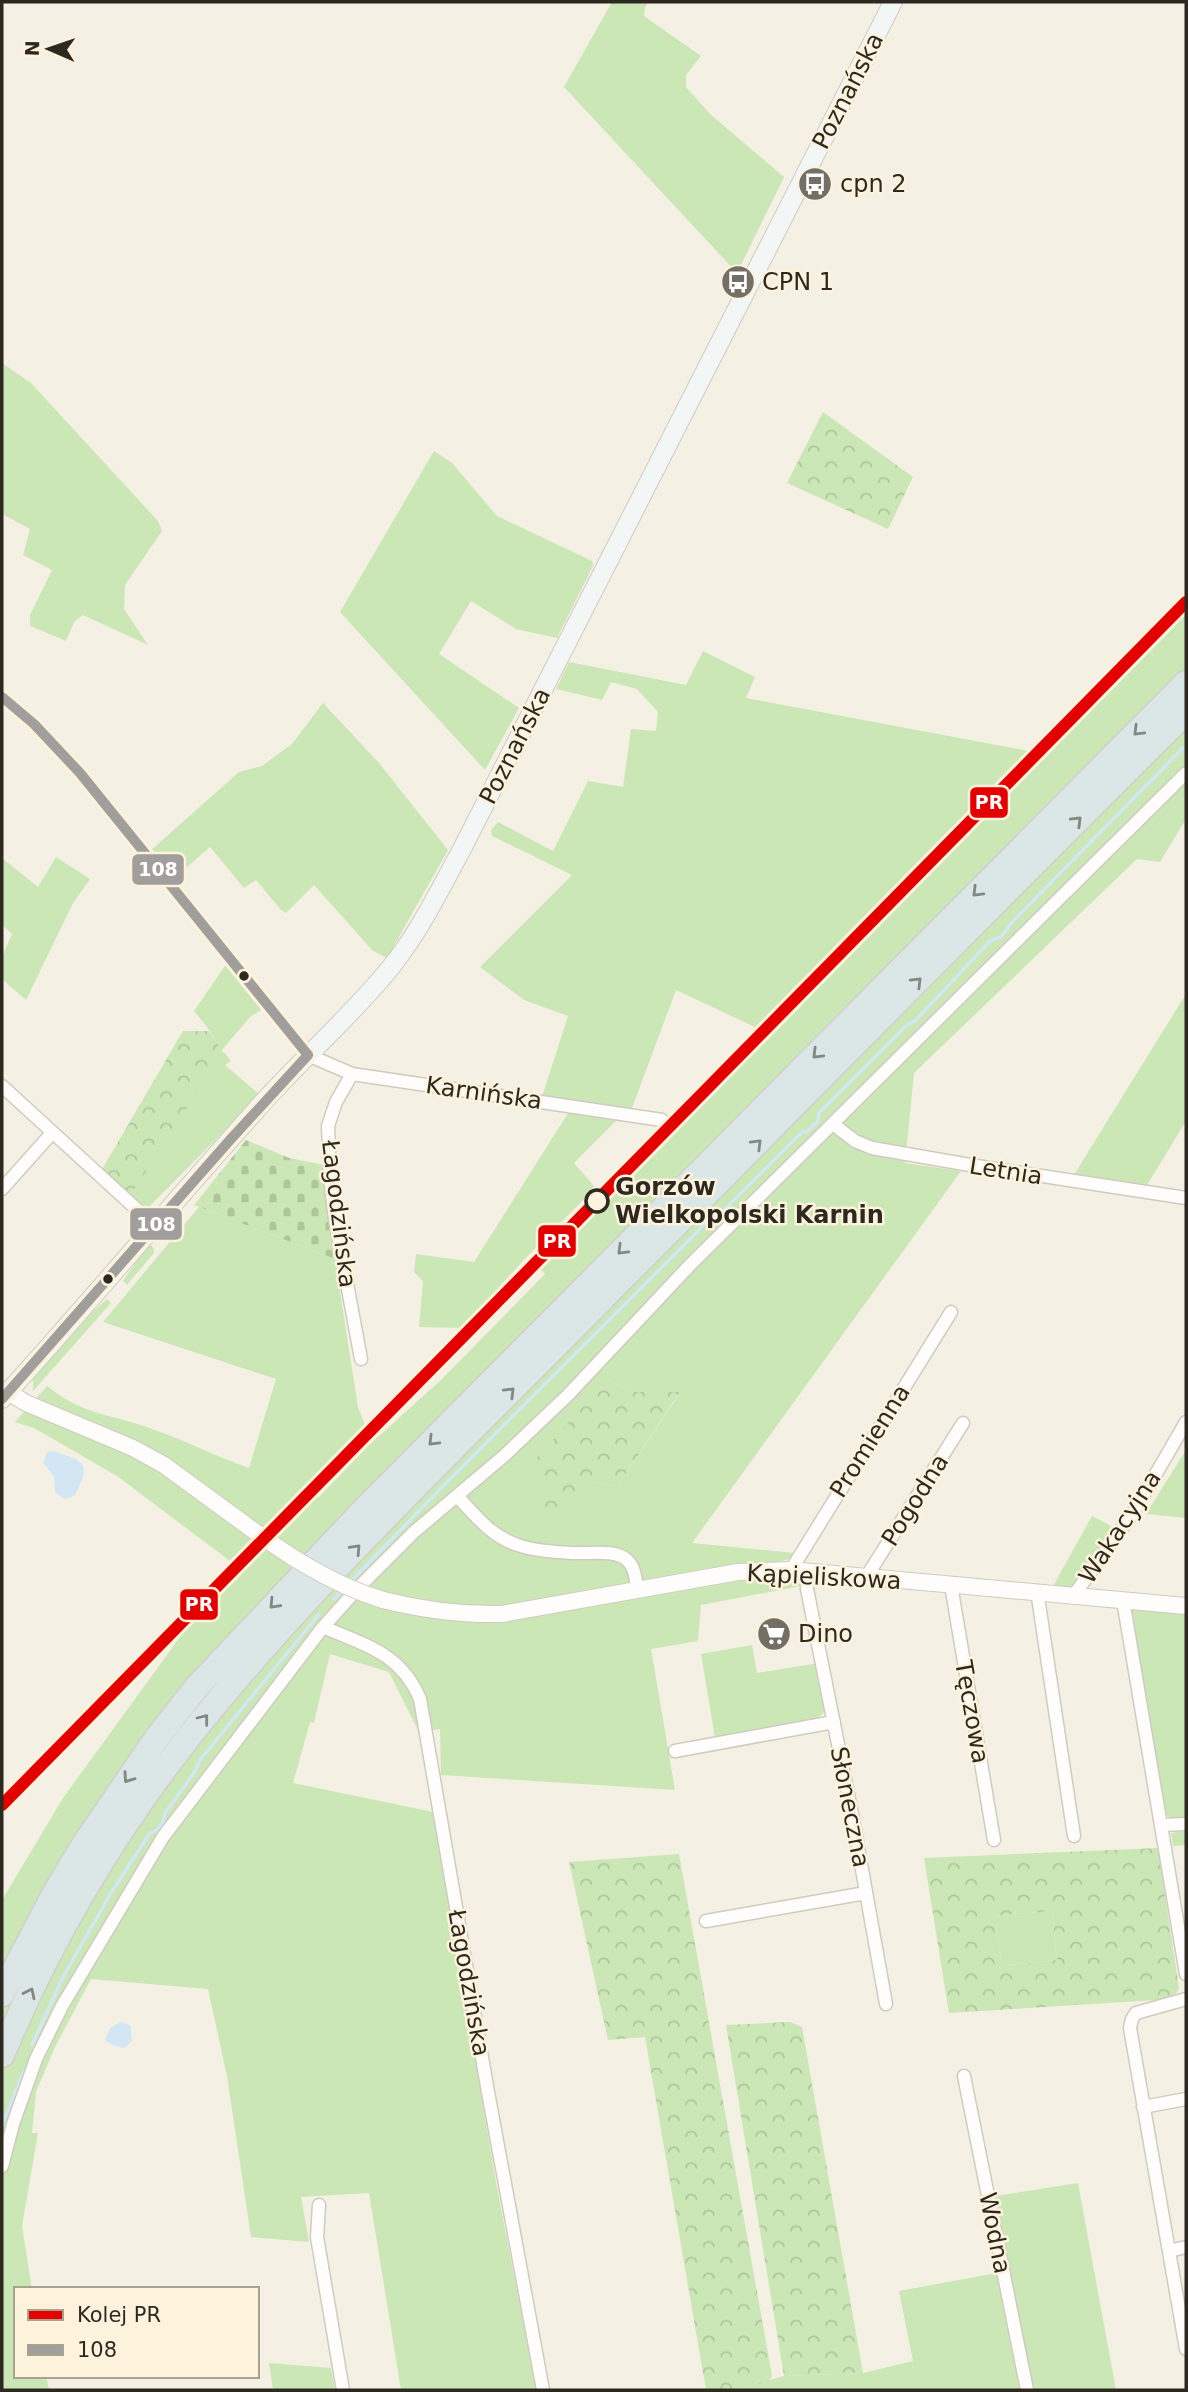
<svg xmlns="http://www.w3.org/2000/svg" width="1188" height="2392" font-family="'DejaVu Sans',sans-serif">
  <defs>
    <pattern id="forest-crowns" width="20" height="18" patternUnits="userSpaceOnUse" patternTransform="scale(1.75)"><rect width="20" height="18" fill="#cbe7b6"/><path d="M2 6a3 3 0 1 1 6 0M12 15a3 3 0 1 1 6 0" fill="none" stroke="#afc69c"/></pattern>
    <pattern id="cemetery-stones" width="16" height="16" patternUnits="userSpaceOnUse" patternTransform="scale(1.75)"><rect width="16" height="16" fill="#cbe7b6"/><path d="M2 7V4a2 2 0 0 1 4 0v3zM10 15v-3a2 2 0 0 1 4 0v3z" fill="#afc69c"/></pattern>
  </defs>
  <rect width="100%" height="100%" fill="#f5f0e4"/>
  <path fill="#cbe7b6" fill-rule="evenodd" d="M612 2H648L645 8 644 16 701 56 686 75V87L710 114 784 177 737 273 564 87Z
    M2 363 31 383 158 521 162 531 125 585 124 609 148 645 83 615 74 622 66 641 30 626V615L52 570 23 555 30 529 2 514Z
    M434 451 452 463 497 516 592 561 593 566 557 638 516 629 471 601 439 654 519 708 485 770 340 612Z
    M1186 613V819L1160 862 1137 859 914 1073 905 1163 961 1171 692 1543 795 1553 792 1558 776 1563 760 1574C775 1574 795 1570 801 1586L701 1605 698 1641 651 1649 675 1790 441 1775 440 1729 419 1732 389 1672 330 1654 314 1723 310 1722 293 1783 433 1812 496 2182 536 2390H401L369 2193 301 2197 309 2242 251 2237 227 2076 208 1989 91 1979 55 2047 36 2092 32 2133H38L22 2226 32 2289H16V2376H46L49 2390H2V1900L63 1798 188 1626 173 1622 230 1561 117 1476 34 1428 15 1422 47 1386C82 1415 112 1414 152 1429 185 1440 216 1457 249 1468L276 1379 103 1322 199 1207 335 1259 358 1407 365 1425 302 1490 319 1497 369 1445 442 1379 545 1274 540 1269ZM607 1379 629 1392 680 1393 617 1487 587 1480Z
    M703 651 755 677 746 698 1029 751 757 1028 676 990 629 1116 617 1120 574 1163 594 1186 585 1198 521 1263 462 1328 419 1327 423 1281 414 1272 416 1254 474 1262 570 1110 540 1103 568 1016 524 1000 480 967 572 875 492 836 491 830 498 822 553 851 588 781 623 787 631 729 656 731 658 712 637 689 611 682 602 700 556 689 569 662 686 685Z
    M323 703 379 763 448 850 387 958 373 951 314 885 286 913 281 910 256 880 244 888 210 847 172 880 149 852 239 772 262 766 292 744Z
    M56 857 90 879 73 903 26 1000 2 979V957L12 934 2 925V858L38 887Z
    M227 963 262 1007 261 1010 250 1017 221 1051 210 1031 194 1011Z
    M1186 994V1121L1144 1190 1072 1178Z
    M221 1052 225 1053 231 1061 225 1065 260 1095 143 1213 127 1198Z
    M149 1243 154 1249V1253L127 1285 123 1281Z
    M107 1299 111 1303 33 1391V1375L76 1327Z
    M1186 1450V1518L1146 1514Z
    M1092 1516 1113 1527 1076 1585 1070 1589 1052 1588Z
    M1132 1609 1186 1611V1819L1170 1818 1164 1812 1129 1613Z
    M752 1645 757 1673 819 1663 825 1711 816 1720 715 1738 701 1654Z
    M1186 1831V1845L1173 1846 1171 1833Z
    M1052 1911 1057 1960 1006 1965 1001 1961 994 1916Z
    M1078 2183 1116 2390H733L784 2376 863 2373 913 2361 899 2291 997 2273 983 2198Z
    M269 2363 331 2368 335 2390H273Z"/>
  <path fill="url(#forest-crowns)" fill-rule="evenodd" d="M823 412 913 477 888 529 787 483Z
    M183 1031H209L223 1052 127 1201 97 1178Z
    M607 1379 629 1392H680L617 1487 587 1480 557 1530 548 1529 535 1460Z
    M1158 1848 1179 1988 1173 1999 949 2013 924 1858ZM1052 1911 1057 1960 1006 1965 1001 1961 994 1916Z
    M679 1854 772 2376 769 2381 733 2390H706L645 2037 608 2040 569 1862Z
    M790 2022 802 2027 863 2373 784 2376 726 2025Z"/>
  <path fill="url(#cemetery-stones)" d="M246 1140 289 1158 324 1165 335 1259 194 1205Z"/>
  <path fill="#d2e6f4" d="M52 1451C84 1460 93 1464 74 1496L64 1499 55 1492 54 1476 43 1463 47 1452Z
    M121 2022 130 2025 132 2041 124 2048 114 2046 105 2040 110 2028Z"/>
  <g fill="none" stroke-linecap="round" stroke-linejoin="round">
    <path stroke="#d2e6f4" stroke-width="3.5" d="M349 1583 453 1476 711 1218 718 1216 802 1132H807L818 1121 819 1113 907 1025 915 1021 990 941 1001 937 1012 922 1186 745
      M334 1599 341 1591
      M32 2045 63 1977 111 1893 150 1833 157 1830 163 1822 165 1813 194 1773 200 1760 319 1614
      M2 2125 24 2071"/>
    <g stroke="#cfcbc1" stroke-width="15">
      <path id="minor" d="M2 697 34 724 80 773 308 1055 352 1074 662 1120
        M352 1074 336 1102 328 1126 330 1178 335 1219 361 1359
        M2 1086 155 1226
        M833 1124 855 1141 872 1148 970 1165 1186 1198
        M2 1189 52 1133
        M457 1496C475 1515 490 1535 515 1544 533 1551 555 1552 574 1553 589 1554 615 1549 627 1560 635 1567 636 1580 637 1590
        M791 1570 951 1312
        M808 1572 807 1589 853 1819 886 2004
        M867 1576 963 1423
        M951 1585 994 1840
        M1037 1591 1074 1836
        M1074 1595 1135 1510 1186 1422
        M1123 1600 1186 1974
        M323 1627C365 1645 401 1653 420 1699L488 2092 543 2390
        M675 1751 834 1722
        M1161 1825 1186 1824
        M706 1921 866 1893
        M1186 1999 1136 2013 1132 2019 1130 2028 1186 2349
        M964 2076 1027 2390
        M1143 2107 1186 2099
        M2 2166 13 2124 36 2059 62 2006 132 1889 163 1837 323 1627 360 1586 414 1532 505 1455 568 1395 690 1265 1186 773
        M319 2205 317 2237 343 2390
        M1169 2251 1186 2247"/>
    </g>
    <g stroke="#cfcbc1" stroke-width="18">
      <path id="tertiary" d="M8 1392 26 1403 133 1448 164 1465 235 1517
        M383 1600C423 1610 461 1615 502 1614L738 1572 791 1570 1186 1606"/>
    </g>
    <g stroke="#cfcbc1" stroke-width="20">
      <path id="secondary" d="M2 1399C88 1304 171 1205 257 1109 300 1060 350 1018 391 967 420 931 440 889 462 849L893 2"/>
    </g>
    <g stroke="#d1cfc9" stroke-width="27">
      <path id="motorway" d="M2 1994 53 1896 81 1849 156 1739 196 1688 361 1513 1186 683
        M2 2055C55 1928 129 1807 218 1701 336 1560 470 1433 599 1302 795 1105 989 907 1186 712"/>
    </g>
    <use href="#minor" stroke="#fefdfb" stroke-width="12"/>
    <use href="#tertiary" stroke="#fefdfb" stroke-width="16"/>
    <use href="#secondary" stroke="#f2f6f5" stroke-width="18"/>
    <use href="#motorway" stroke="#dbe6e7" stroke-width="24"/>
    <g stroke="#cfcbc1" stroke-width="18" stroke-linecap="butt">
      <path id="tertiary-bridge" d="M235 1517C281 1551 327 1583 383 1600"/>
    </g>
    <use href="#tertiary-bridge" stroke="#fefdfb" stroke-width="16"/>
    <g stroke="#fdf3dc" stroke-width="16">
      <path id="bus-1" d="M2 697 34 724 80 773 308 1055 230 1140 2 1399"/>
    </g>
    <use href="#bus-1" stroke="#a09f9b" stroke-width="10"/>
    <g stroke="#fdf3dc" stroke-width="18">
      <path id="rail-1" d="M2 1805 1186 602"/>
    </g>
    <use href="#rail-1" stroke="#e50000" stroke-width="12"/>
  </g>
  <defs><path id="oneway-chevron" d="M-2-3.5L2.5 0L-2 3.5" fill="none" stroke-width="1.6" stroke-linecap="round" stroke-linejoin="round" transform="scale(1.75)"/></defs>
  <g stroke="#848884">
    <use href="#oneway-chevron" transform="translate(1138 731) rotate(135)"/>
    <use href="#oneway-chevron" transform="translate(1077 821) rotate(-45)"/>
    <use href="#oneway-chevron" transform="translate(977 892) rotate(135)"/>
    <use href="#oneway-chevron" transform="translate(917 982) rotate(-45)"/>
    <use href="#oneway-chevron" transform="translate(817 1054) rotate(135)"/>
    <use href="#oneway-chevron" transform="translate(757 1144) rotate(-45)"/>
    <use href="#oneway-chevron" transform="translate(622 1250) rotate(135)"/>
    <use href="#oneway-chevron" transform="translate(510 1392) rotate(-45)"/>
    <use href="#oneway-chevron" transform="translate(433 1441) rotate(135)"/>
    <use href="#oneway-chevron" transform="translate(356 1549) rotate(-47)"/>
    <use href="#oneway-chevron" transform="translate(274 1604) rotate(133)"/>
    <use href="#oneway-chevron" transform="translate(204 1719) rotate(-52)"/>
    <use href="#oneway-chevron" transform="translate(128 1778) rotate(125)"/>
    <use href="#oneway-chevron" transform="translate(30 1993) rotate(-64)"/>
  </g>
  <defs>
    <g id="bus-disc" transform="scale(1.75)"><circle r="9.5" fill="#736f65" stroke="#fdf3dc"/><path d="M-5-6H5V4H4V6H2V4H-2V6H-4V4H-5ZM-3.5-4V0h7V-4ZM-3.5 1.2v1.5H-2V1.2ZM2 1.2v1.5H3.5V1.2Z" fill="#fff"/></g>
    <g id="supermarket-disc" transform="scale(1.75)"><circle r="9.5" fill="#736f65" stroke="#fdf3dc"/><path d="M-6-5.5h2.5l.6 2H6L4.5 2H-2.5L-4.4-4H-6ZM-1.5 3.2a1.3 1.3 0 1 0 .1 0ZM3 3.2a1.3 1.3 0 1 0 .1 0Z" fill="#fff"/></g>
  </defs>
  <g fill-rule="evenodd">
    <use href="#bus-disc" x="815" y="184"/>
    <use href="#bus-disc" x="738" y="282"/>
    <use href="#supermarket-disc" x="774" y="1634"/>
  </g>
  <g fill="#2d2921" stroke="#fdf3dc" stroke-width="2.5">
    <circle cx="244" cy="976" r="6"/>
    <circle cx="108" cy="1279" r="6"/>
  </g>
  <circle fill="#fdf3dc" stroke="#2d2921" stroke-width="3.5" cx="597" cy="1201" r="11"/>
  <g text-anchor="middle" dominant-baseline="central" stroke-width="5" stroke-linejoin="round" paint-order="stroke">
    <g font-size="24" fill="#2d2921" stroke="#fdf3dc">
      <text transform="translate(848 91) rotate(-63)">Poznańska</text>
      <text transform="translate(515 746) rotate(-63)">Poznańska</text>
      <text transform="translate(484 1093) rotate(8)">Karnińska</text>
      <text transform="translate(1006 1171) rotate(9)">Letnia</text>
      <text transform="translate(339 1214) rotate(83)">Łagodzińska</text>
      <text transform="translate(870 1441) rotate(-58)">Promienna</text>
      <text transform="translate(915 1500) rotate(-58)">Pogodna</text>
      <text transform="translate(1120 1527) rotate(-57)">Wakacyjna</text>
      <text transform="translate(824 1577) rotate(3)">Kąpieliskowa</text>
      <text transform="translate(972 1712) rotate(80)">Tęczowa</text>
      <text transform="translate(850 1807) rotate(79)">Słoneczna</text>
      <text transform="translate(469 1983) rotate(80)">Łagodzińska</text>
      <text transform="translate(995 2233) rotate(79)">Wodna</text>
    </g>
    <g font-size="24" fill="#2d2921" stroke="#fdf3dc" text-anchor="start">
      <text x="840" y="184">cpn 2</text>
      <text x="762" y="282">CPN 1</text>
      <text x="798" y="1634">Dino</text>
    </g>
    <g font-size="24" font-weight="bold" fill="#2d2921" stroke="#fdf3dc" text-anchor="start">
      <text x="615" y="1187">Gorzów<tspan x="615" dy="28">Wielkopolski Karnin</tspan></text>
    </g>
  </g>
  <g stroke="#fdf3dc" stroke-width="2.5">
    <rect x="969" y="786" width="40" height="33" rx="7" fill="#e50000"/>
    <rect x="131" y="853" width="54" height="33" rx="7" fill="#a09f9b"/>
    <rect x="129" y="1207" width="54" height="34" rx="7" fill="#a09f9b"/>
    <rect x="537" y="1224" width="40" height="34" rx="7" fill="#e50000"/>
    <rect x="179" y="1588" width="40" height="33" rx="7" fill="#e50000"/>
  </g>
  <g font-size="19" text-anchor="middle" font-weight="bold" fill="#fff">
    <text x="989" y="809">PR</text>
    <text x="158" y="876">108</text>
    <text x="156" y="1231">108</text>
    <text x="557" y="1248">PR</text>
    <text x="199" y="1611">PR</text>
  </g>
  <rect width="1188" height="2392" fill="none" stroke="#2d2921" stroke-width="7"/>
  <rect x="14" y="2287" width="245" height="91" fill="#fdf3dc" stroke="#aaa291" stroke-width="2"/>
  <rect x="28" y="2310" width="35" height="10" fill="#e50000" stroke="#aaa291" stroke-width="2"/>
  <text x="77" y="2322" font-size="21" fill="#2d2921">Kolej PR</text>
  <rect x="28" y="2345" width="35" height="10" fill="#a09f9b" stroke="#aaa291" stroke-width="2"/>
  <text x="77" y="2357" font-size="21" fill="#2d2921">108</text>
  <g transform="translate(49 49) rotate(272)" stroke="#fdf3dc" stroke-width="5" paint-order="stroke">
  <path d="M0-5L12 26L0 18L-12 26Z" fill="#2d2921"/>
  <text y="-10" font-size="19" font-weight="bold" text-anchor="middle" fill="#2d2921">N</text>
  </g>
</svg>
